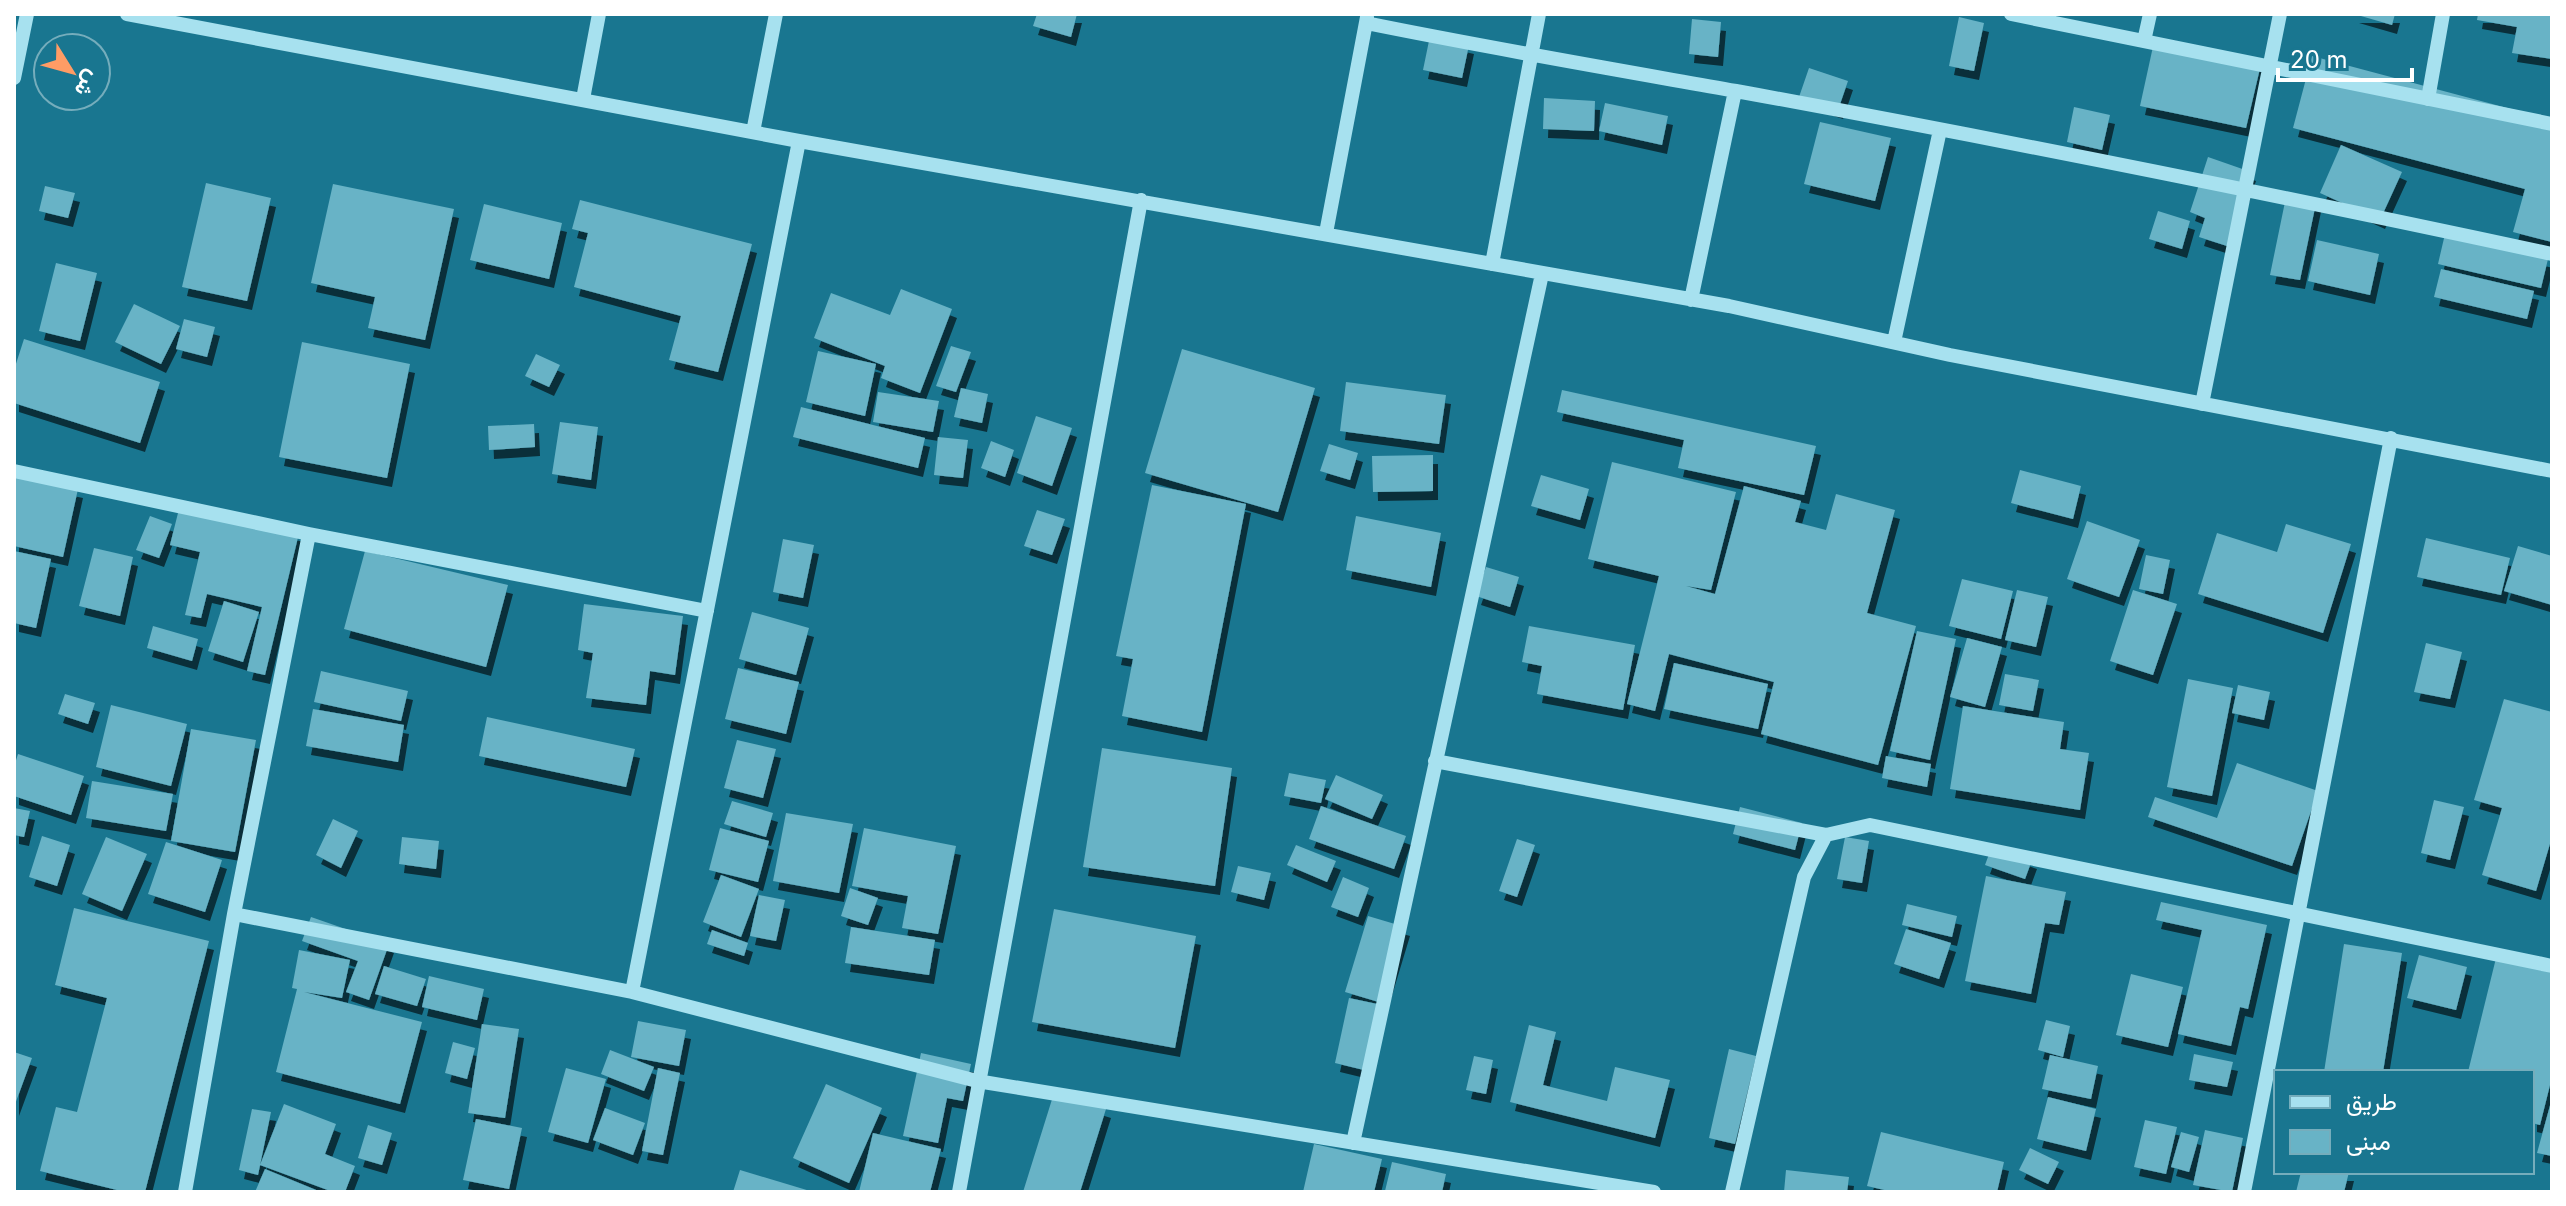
<svg xmlns="http://www.w3.org/2000/svg" width="2566" height="1206" font-family="Inter,Vazirmatn,sans-serif">
  <defs>
    <filter id="shadow"><feDropShadow dx="5" dy="9" stdDeviation="0" flood-color="#0009"/></filter>
  </defs>
  <rect width="100%" height="100%" fill="#197690"/>
  <path fill="#68b3c6" filter="url(#shadow)" d="M1037 14H1077L1071 37 1033 26Z
    M2354 14H2395L2392 25Z
    M2478 14H2552V59L2512 53 2517 27 2477 20Z
    M1959 17 1984 23 1974 71 1949 66Z
    M1692 19 1721 22 1718 57 1689 54Z
    M1430 36 1469 45 1462 78 1423 70Z
    M2154 42 2261 64 2246 128 2140 106Z
    M2312 56 2552 120V242L2513 232 2525 189 2293 128Z
    M1809 68 1848 81 1838 110 1799 97Z
    M1544 98 1595 101 1594 131 1543 129Z
    M1605 103 1668 116 1662 145 1599 131Z
    M2074 107 2110 115 2102 150 2067 142Z
    M1820 122 1891 138 1875 201 1804 184Z
    M2341 145 2402 172 2380 220 2320 193Z
    M2208 157 2251 172 2227 246 2199 237 2205 218 2190 212Z
    M206 183 271 198 247 301 182 287Z
    M333 184 454 209 425 340 368 328 375 297 311 283Z
    M45 186 75 193 68 218 39 211Z
    M2286 197 2316 203 2300 280 2270 275Z
    M580 200 752 244 718 372 669 360 681 316 574 287 588 233 572 229Z
    M484 204 562 223 549 279 470 260Z
    M2158 211 2190 221 2182 249 2149 239Z
    M2445 234 2548 259 2541 288 2438 264Z
    M2317 240 2379 254 2370 295 2308 281Z
    M56 263 97 273 80 341 39 331Z
    M2441 269 2534 291 2527 319 2434 297Z
    M901 289 952 309 920 393 881 378 885 366 814 338 831 293 890 315Z
    M134 304 180 326 161 364 115 342Z
    M184 319 215 327 207 357 176 349Z
    M24 339 160 382 140 443 14 403V370Z
    M302 342 410 364 387 478 279 457Z
    M951 346 971 352 956 392 936 386Z
    M1182 349 1315 388 1278 512 1145 473Z
    M818 351 876 364 865 416 806 402Z
    M536 354 560 365 549 387 525 376Z
    M1346 382 1446 395 1439 444 1340 431Z
    M961 388 988 394 982 423 954 417Z
    M1562 390 1816 446 1804 495 1678 468 1684 440 1557 412Z
    M878 392 939 401 933 432 873 422Z
    M801 407 925 438 918 468 793 437Z
    M1036 416 1072 428 1052 486 1017 473Z
    M560 422 598 427 591 480 552 474Z
    M534 424 535 447 489 450 488 426Z
    M938 437 968 440 963 478 934 475Z
    M991 441 1014 450 1005 477 981 468Z
    M1329 444 1358 453 1350 480 1320 471Z
    M1433 455V491L1373 492 1372 456Z
    M1612 462 1736 492 1711 590 1686 586 1715 594 1744 486 1801 501 1795 522 1826 530 1836 494 1895 510 1867 613 1916 626 1878 765 1761 734 1774 682 1669 654 1655 711 1627 704 1659 576 1588 559Z
    M2020 470 2081 486 2073 519 2011 503Z
    M1541 475 1589 489 1580 520 1531 506Z
    M14 476 78 489 63 557 14 546Z
    M1152 485 1246 504 1202 732 1122 716 1133 659 1116 656Z
    M180 505 299 533 265 675 247 671 262 607 207 594 201 618 185 615 200 552 170 545Z
    M1037 510 1065 519 1052 555 1024 546Z
    M150 516 172 524 159 558 136 550Z
    M1356 516 1441 533 1431 587 1346 570Z
    M2087 521 2140 540 2119 597 2067 579Z
    M2286 524 2351 544 2323 633 2198 594 2217 533 2277 552Z
    M2426 538 2510 558 2501 595 2417 577Z
    M783 539 814 545 803 598 773 592Z
    M2518 546 2552 556V605L2504 591Z
    M94 548 133 557 120 616 79 606Z
    M14 551 51 559 36 628 14 623Z
    M365 551 508 585 486 667 344 629Z
    M2146 555 2170 560 2163 594 2139 589Z
    M1486 567 1519 577 1510 607 1476 596Z
    M1962 579 2013 591 2001 639 1949 626Z
    M2017 590 2048 597 2036 647 2005 640Z
    M2133 590 2177 604 2153 675 2110 661Z
    M224 601 259 612 243 662 208 651Z
    M584 604 683 616 675 675 650 671 646 705 586 698 593 653 578 650Z
    M752 612 809 628 796 675 739 659Z
    M153 626 198 639 192 661 147 648Z
    M1529 626 1635 645 1623 710 1537 694 1542 666 1522 662Z
    M1917 631 1956 639 1930 760 1890 751Z
    M1967 638 2002 647 1985 707 1950 697Z
    M2426 643 2462 652 2450 699 2414 692Z
    M1674 663 1768 684 1758 729 1664 709Z
    M738 668 799 682 786 734 725 719Z
    M321 671 408 691 401 721 314 702Z
    M2005 674 2039 680 2033 711 1999 705Z
    M2188 679 2233 688 2212 796 2167 787Z
    M2238 685 2270 692 2264 720 2232 713Z
    M65 694 95 703 88 724 58 714Z
    M2504 699 2552 712V837L2536 891 2482 875 2502 808 2474 800Z
    M111 705 187 724 171 786 96 767Z
    M1963 706 2064 722 2060 749 2089 753 2080 810 1950 789Z
    M313 709 404 725 398 762 306 746Z
    M487 717 635 749 626 787 479 756Z
    M191 729 256 740 235 852 171 841Z
    M737 740 776 749 763 798 724 788Z
    M1102 748 1232 768 1215 886 1083 867Z
    M18 754 84 776 71 815 14 796V767Z
    M1886 756 1931 764 1927 787 1882 778Z
    M2237 763 2318 791 2292 866 2148 817 2155 797 2217 818Z
    M1289 773 1326 780 1321 803 1284 796Z
    M1336 775 1383 795 1372 819 1325 799Z
    M92 781 173 794 166 831 86 818Z
    M2434 800 2464 807 2450 860 2421 853Z
    M732 801 773 813 766 837 724 824Z
    M1321 806 1406 836 1394 869 1309 839Z
    M1740 807 1802 823 1795 850 1733 834Z
    M14 808 30 811 24 837 14 835Z
    M786 813 853 824 839 893 773 881Z
    M333 819 358 831 341 868 316 855Z
    M720 828 769 841 758 882 709 870Z
    M864 828 956 846 938 934 902 928 908 896 852 886Z
    M42 836 70 845 57 886 29 877Z
    M106 837 147 854 122 911 82 894Z
    M402 837 439 841 436 869 399 864Z
    M1845 837 1869 841 1862 883 1837 879Z
    M1517 839 1535 845 1517 897 1499 891Z
    M166 842 222 860 205 912 148 894Z
    M1296 845 1336 861 1327 882 1287 865Z
    M1992 846 2032 860 2025 879 1985 865Z
    M1238 866 1271 873 1264 900 1231 892Z
    M721 875 759 889 741 937 703 922Z
    M1986 876 2066 892 2059 925 2045 923 2031 994 1965 981Z
    M1343 877 1369 888 1358 917 1331 907Z
    M850 888 878 898 868 925 841 916Z
    M759 895 785 900 776 941 750 936Z
    M2161 902 2267 925 2248 1009 2240 1007 2231 1046 2178 1034 2202 930 2156 920Z
    M1907 904 1957 916 1952 937 1902 925Z
    M74 908 209 941 145 1192H125L40 1171 56 1107 77 1112 107 998 55 985Z
    M1054 909 1196 936 1175 1048 1032 1022Z
    M1368 916 1405 927 1382 1003 1345 992Z
    M311 917 389 944 369 1000 346 992 358 961 302 941Z
    M851 927 935 940 929 975 845 963Z
    M1906 929 1951 943 1939 979 1894 964Z
    M712 930 748 943 744 956 707 944Z
    M2344 944 2402 953 2383 1072H2324Z
    M299 950 350 960 342 998 304 992 422 1022 400 1104 276 1072 297 989 292 988Z
    M2498 950 2552 963V1077L2540 1125 2532 1123V1072H2468Z
    M2419 955 2467 967 2456 1010 2407 998Z
    M384 966 426 979 417 1006 375 994Z
    M2131 974 2183 987 2168 1047 2116 1035Z
    M429 976 484 989 477 1020 422 1007Z
    M1349 998 1382 1005 1368 1071 1335 1063Z
    M2046 1020 2070 1026 2063 1057 2038 1050Z
    M638 1021 686 1030 679 1066 631 1057Z
    M482 1024 519 1029 505 1118 468 1113Z
    M1529 1025 1556 1032 1543 1085 1607 1101 1615 1067 1670 1080 1655 1138 1510 1102Z
    M453 1042 475 1048 467 1079 445 1073Z
    M1729 1049 1756 1056 1735 1144 1709 1138Z
    M610 1050 654 1067 644 1091 601 1074Z
    M14 1052 32 1058 14 1107Z
    M921 1053 971 1064 963 1101 947 1098 938 1143 903 1136Z
    M2194 1054 2233 1062 2227 1087 2189 1080Z
    M2050 1055 2098 1066 2091 1099 2042 1089Z
    M1474 1056 1493 1060 1486 1094 1466 1090Z
    M566 1068 606 1079 588 1143 548 1132Z
    M658 1068 680 1073 663 1155 642 1151Z
    M826 1084 882 1108 849 1183 793 1158Z
    M1054 1093 1106 1109 1080 1192H1023Z
    M2048 1097 2096 1109 2086 1151 2037 1139Z
    M2551 1102H2552V1156L2537 1153Z
    M284 1104 336 1124 325 1154 355 1166 345 1192H333L260 1165Z
    M605 1108 645 1123 633 1155 593 1140Z
    M252 1109 271 1112 258 1175 239 1170Z
    M476 1119 522 1128 509 1189 463 1180Z
    M2145 1120 2177 1127 2166 1174 2134 1167Z
    M368 1125 392 1133 382 1165 358 1158Z
    M2205 1130 2243 1138 2232 1192 2193 1185Z
    M1881 1132 2004 1162 1997 1192H1893L1867 1186Z
    M2181 1132 2199 1137 2189 1172 2171 1167Z
    M873 1133 941 1149 930 1192H859Z
    M1314 1144 1382 1159 1374 1192H1303Z
    M2030 1148 2059 1162 2048 1184 2019 1170Z
    M1392 1162 1446 1174 1442 1192 1385 1191Z
    M265 1169 321 1192H255Z
    M740 1170 810 1191V1192H733Z
    M1786 1170 1849 1177 1847 1192H1784Z
    M2301 1172H2349L2344 1192H2296Z"/>
  <g fill="none" stroke-linecap="round" stroke-linejoin="round">
    <path stroke="#a7e1ef" stroke-width="14" d="M127 14 799 141 1729 306 1950 355 2552 471
      M2011 14 2552 124
      M1366 23C1489 48 1612 69 1736 91 2009 141 2281 196 2552 254
      M2144 41 2150 14
      M14 78 27 14
      M583 99 599 14
      M2428 99 2443 14
      M753 132 776 14
      M1326 233 1367 17
      M1492 264 1539 14
      M1691 300 1735 91
      M1894 342 1940 130
      M2202 404 2280 14
      M14 471 309 534 707 611
      M1435 761 1826 835
      M234 914 632 992 977 1081 1654 1192
      M632 992 799 141
      M1353 1143 1542 274
      M185 1192 234 914 309 534
      M959 1192 1141 200
      M1732 1192 1804 877 1826 835 1870 825 2552 966
      M2244 1192 2391 438"/>
  </g>
  <rect width="2566" height="1206" fill="none" stroke="#ffffff" stroke-width="32"/>
  <rect x="2274" y="1070" width="260" height="104" fill="#197690" stroke="#75adbc" stroke-width="2"/>
  <rect x="2290" y="1096" width="40" height="12" fill="#a7e1ef" stroke="#75adbc" stroke-width="2"/>
  <text x="2346" y="1110" font-size="24" fill="#ffffff">طريق</text>
  <rect x="2290" y="1130" width="40" height="24" fill="#68b3c6" stroke="#75adbc" stroke-width="2"/>
  <text x="2346" y="1150" font-size="24" fill="#ffffff">مبنى</text>
  <g transform="translate(72 72) rotate(127)"><circle r="38" fill="#197690" stroke="#75adbc" stroke-width="2"/>
  <path d="M0-6L14 30L0 20L-14 30Z" fill="#ff9c65"/>
  <text y="-12" font-size="22" font-weight="bold" text-anchor="middle" fill="#ffffff">ش</text>
  </g>
  <path d="M2278 68v12h134v-12" fill="none" stroke="#ffffff" stroke-width="4"/>
  <text x="2290" y="68" font-size="24" fill="#ffffff" stroke="#197690" stroke-width="6" paint-order="stroke">20 m</text>
</svg>
